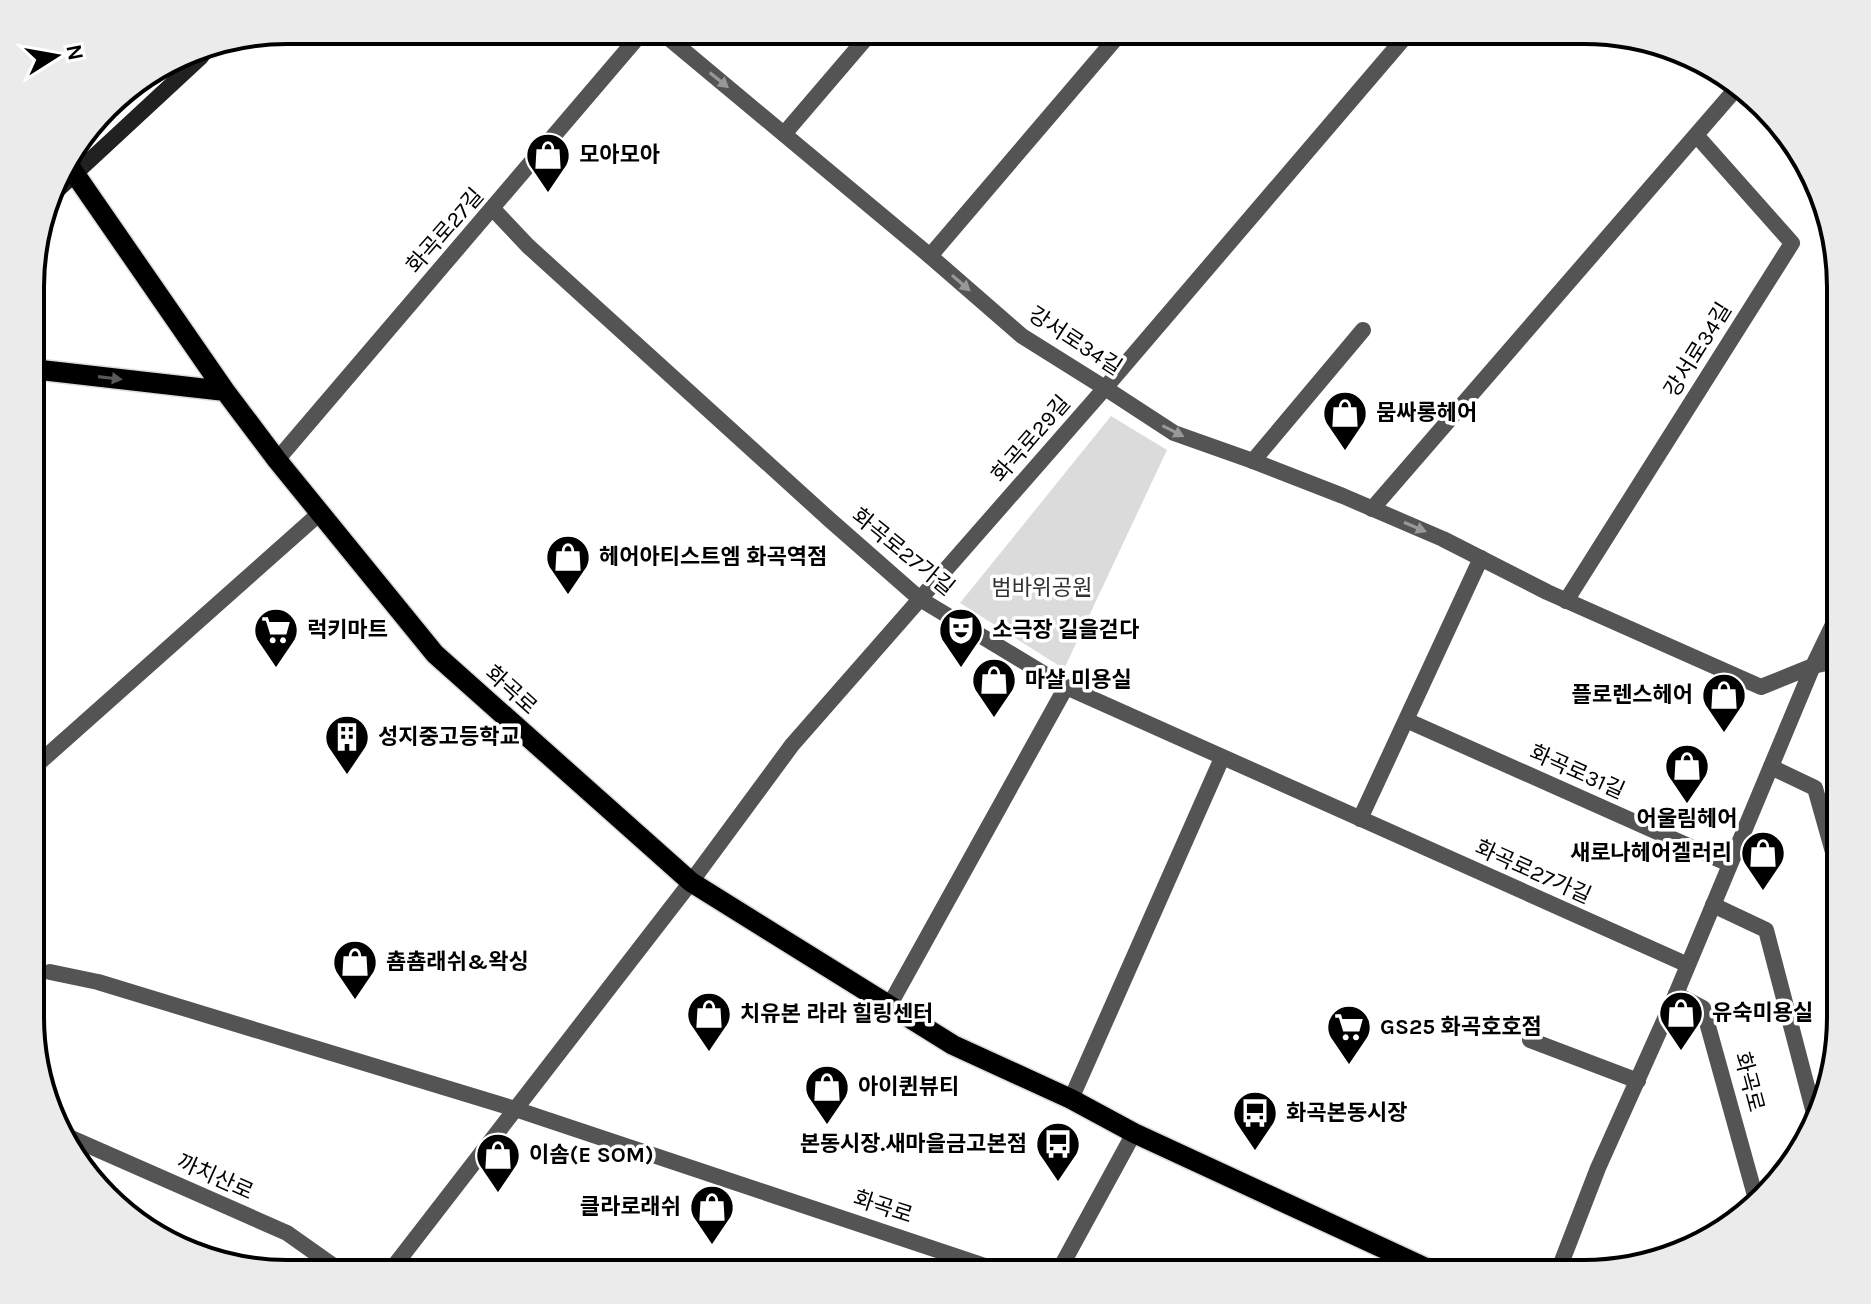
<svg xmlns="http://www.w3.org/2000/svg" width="1871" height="1304" font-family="Karla,'Noto Sans KR',sans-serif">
  <rect width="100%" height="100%" fill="#fff"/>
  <path fill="#dbdbdb" d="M1111 416 1167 450 1064 669 960 603Z"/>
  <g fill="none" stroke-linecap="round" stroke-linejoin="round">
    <g stroke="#dbdbdb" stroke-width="23">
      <path id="primary" d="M66 161 225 391 277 460 435 654 691 882 953 1045 1071 1099 1134 1133 1439 1274
        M32 369 225 391"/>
    </g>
    <path stroke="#545454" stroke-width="16" d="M784 134 873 30
      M930 256 1123 30
      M1253 461 1363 330
      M1372 509 1741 83
      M1566 601 1792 243 1697 136
      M1406 720 1729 864
      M1771 767 1815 788 1835 859 1840 858
      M1360 819 1481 558
      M1713 905 1766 930 1816 1121
      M1676 994 1703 1008 1756 1199
      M889 1006 1066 687
      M1530 1040 1638 1081
      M1071 1099 1222 758
      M388 1274 691 882"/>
    <path stroke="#545454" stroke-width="16" d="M659 30 930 256 1022 336 1105 388 1174 433 1253 461 1343 496 1443 539 1547 592 1761 687 1813 666
      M493 209 528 246 830 520 920 599 1066 687 1688 965
      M277 460 644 30
      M32 769 320 513
      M691 882 792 745 1105 388 1411 30
      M50 972 98 982 515 1109 1009 1274
      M1057 1274 1134 1133
      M1557 1274 1598 1168 1676 994 1813 666 1840 610"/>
    <path stroke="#545454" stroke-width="16" d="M1813 666 1840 660
      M60 1133 287 1233 345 1274"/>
    <path stroke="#212121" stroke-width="16" d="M49 198 200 58 210 45"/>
    <use href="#primary" stroke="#000" stroke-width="20"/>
  </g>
  <defs><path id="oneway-solid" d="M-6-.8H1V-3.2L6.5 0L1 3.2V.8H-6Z" transform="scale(2)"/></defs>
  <g fill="#989898">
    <use href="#oneway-solid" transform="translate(719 80) rotate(39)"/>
    <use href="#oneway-solid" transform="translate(961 283) rotate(41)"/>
    <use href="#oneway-solid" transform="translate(1173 431) rotate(27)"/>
    <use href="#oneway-solid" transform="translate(1415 527) rotate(23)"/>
  </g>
  <use fill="#595959" href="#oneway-solid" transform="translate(110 378) rotate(7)"/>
  <defs>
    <g id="shop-pin" transform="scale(2.3)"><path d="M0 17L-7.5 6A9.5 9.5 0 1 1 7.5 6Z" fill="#000" stroke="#fff"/><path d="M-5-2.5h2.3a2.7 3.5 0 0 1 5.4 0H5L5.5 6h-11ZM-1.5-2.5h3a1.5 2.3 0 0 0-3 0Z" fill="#fff"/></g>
    <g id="supermarket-pin" transform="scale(2.3)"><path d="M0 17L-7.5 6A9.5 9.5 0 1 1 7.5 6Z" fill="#000" stroke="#fff"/><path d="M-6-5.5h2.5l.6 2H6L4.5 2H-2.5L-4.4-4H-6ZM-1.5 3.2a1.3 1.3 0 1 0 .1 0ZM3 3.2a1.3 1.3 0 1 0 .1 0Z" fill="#fff"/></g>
    <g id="theatre-pin" transform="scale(2.3)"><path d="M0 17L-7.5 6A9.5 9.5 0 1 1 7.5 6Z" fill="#000" stroke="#fff"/><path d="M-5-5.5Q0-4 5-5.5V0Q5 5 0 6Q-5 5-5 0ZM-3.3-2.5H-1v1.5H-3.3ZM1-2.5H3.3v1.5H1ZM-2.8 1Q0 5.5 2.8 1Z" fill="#fff"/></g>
    <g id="building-pin" transform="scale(2.3)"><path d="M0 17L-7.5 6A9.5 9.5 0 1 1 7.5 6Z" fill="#000" stroke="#fff"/><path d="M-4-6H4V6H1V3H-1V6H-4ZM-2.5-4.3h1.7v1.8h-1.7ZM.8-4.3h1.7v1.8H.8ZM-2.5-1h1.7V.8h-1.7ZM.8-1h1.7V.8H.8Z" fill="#fff"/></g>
    <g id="bus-pin" transform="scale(2.3)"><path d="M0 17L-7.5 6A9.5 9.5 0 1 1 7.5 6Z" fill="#000" stroke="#fff"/><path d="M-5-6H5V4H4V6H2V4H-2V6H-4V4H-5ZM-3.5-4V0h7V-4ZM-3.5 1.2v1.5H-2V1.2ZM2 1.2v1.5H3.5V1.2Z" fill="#fff"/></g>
  </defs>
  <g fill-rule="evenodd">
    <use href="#shop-pin" x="548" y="155"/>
    <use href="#shop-pin" x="1345" y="413"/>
    <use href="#shop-pin" x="568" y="557"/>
    <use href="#supermarket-pin" x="276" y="630"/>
    <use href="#theatre-pin" x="961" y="630"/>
    <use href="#shop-pin" x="994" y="680"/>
    <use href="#shop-pin" x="1724" y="695"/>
    <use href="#building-pin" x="347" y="737"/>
    <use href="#shop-pin" x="1687" y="766"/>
    <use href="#shop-pin" x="1763" y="853"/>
    <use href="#shop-pin" x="355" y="962"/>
    <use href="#shop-pin" x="1681" y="1013"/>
    <use href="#shop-pin" x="709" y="1014"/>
    <use href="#supermarket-pin" x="1349" y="1027"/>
    <use href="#shop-pin" x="827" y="1087"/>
    <use href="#bus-pin" x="1255" y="1113"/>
    <use href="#bus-pin" x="1058" y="1144"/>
    <use href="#shop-pin" x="498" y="1155"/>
    <use href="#shop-pin" x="712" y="1207"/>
  </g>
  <g text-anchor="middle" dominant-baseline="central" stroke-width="7" stroke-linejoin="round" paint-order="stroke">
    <g font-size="22" font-weight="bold" fill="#000" stroke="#fff" text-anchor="start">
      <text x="579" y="155">모아모아</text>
      <text x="1376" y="413">뭄싸롱헤어</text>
      <text x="599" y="557">헤어아티스트엠 화곡역점</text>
      <text x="307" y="630">럭키마트</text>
      <text x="992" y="630">소극장 길을걷다</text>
      <text x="1025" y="680">마샬 미용실</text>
      <text x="1693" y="695" text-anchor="end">플로렌스헤어</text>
      <text x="378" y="737">성지중고등학교</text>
      <text x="1687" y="819" text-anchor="middle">어울림헤어</text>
      <text x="1732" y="853" text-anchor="end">새로나헤어겔러리</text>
      <text x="386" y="962">춈춈래쉬&amp;왁싱</text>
      <text x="1712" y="1013">유숙미용실</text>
      <text x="740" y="1014">치유본 라라 힐링센터</text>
      <text x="1380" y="1027">GS25 화곡호호점</text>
      <text x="858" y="1087">아이퀸뷰티</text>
      <text x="1286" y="1113">화곡본동시장</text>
      <text x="1027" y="1144" text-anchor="end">본동시장.새마을금고본점</text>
      <text x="529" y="1155">이솜(E SOM)</text>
      <text x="681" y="1207" text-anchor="end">클라로래쉬</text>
    </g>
    <g font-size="22" fill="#000" stroke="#fff">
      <text transform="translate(445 231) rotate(-49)">화곡로27길</text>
      <text transform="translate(1075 341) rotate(33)">강서로34길</text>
      <text transform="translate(1698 350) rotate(-58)">강서로34길</text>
      <text transform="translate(1031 439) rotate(-49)">화곡로29길</text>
      <text transform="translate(903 552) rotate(39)">화곡로27가길</text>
      <text transform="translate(511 690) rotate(42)">화곡로</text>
      <text transform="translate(1577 772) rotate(24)">화곡로31길</text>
      <text transform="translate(1533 872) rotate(24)">화곡로27가길</text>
      <text transform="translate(1749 1082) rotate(75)">화곡로</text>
      <text transform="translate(215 1177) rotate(24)">까치산로</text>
      <text transform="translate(883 1207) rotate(18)">화곡로</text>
    </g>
    <g font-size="22" fill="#323232" stroke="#fff">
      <text x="1042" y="588">범바위공원</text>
    </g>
  </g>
  <path d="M0 0H1871V1304H0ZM287 44H1584A243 243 0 0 1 1827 287V1017A243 243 0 0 1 1584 1260H287A243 243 0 0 1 44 1017V287A243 243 0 0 1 287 44Z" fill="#ebebeb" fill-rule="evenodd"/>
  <path fill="none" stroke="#000" stroke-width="4" d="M287 44H1584A243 243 0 0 1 1827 287V1017A243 243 0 0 1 1584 1260H287A243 243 0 0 1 44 1017V287A243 243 0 0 1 287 44Z"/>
  <g transform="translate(56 56) rotate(79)" stroke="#ffffff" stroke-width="6" paint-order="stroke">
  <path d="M0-6L14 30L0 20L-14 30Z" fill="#000000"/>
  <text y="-12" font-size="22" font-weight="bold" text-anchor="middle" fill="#000000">N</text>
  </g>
</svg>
